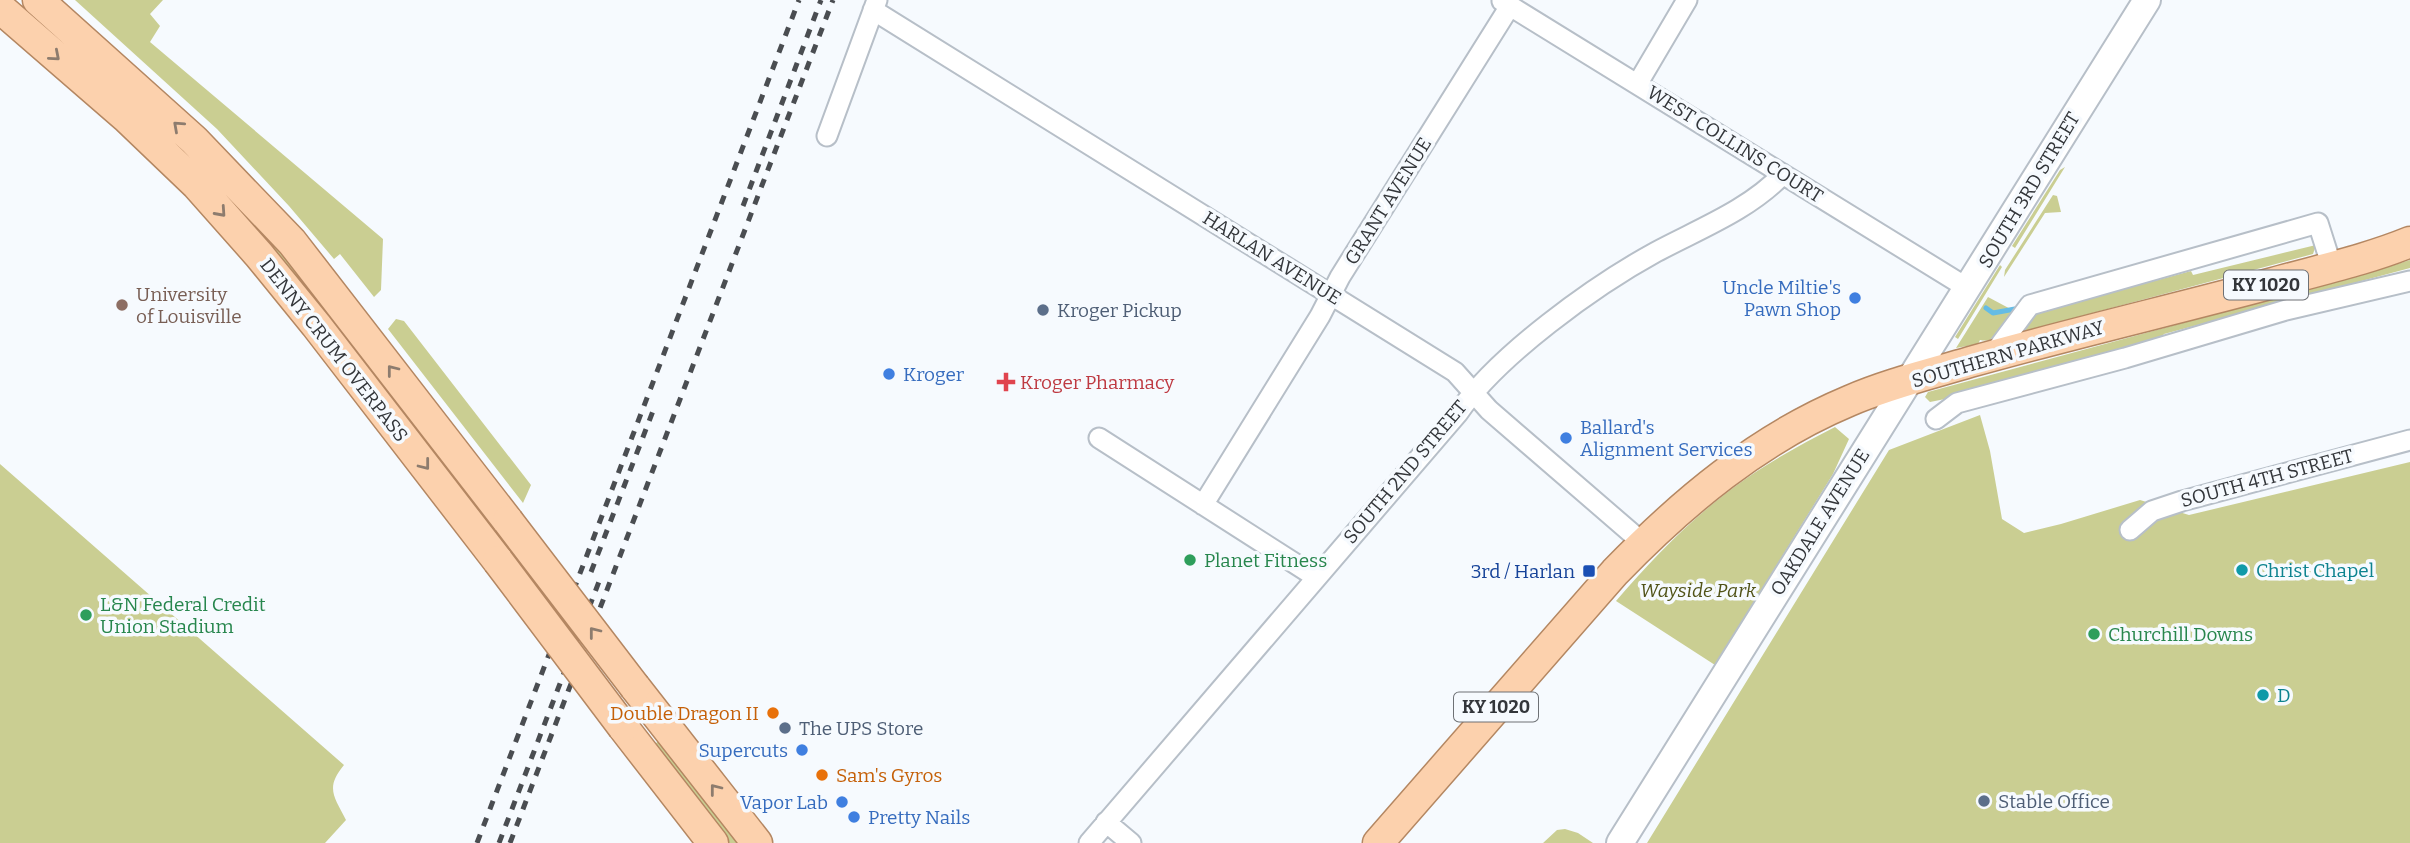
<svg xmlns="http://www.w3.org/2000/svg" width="2410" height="843" font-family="Bitter,serif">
  <rect width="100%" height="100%" fill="#f6fafe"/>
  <path fill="#cace92" d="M75 0H163L150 14 160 26 150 42 383 239 381 290 374 297 340 254 334 259 289 206 217 129Z
    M2065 167 2015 248 2012 246 2060 170Z
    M235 195 274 237 484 506 474 512 229 202Z
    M2053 195 2057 196 2061 212 2045 213 2004 277 2005 270Z
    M2316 245 2313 254 2018 333 2032 314 2191 271 2193 275Z
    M2410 260V268L2164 334 2158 342 1960 396 1930 402 1925 397 1928 392 2375 271Z
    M2000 265 2002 267 1958 339 1955 337Z
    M1988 297 2018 313C2008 326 2000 344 1980 340L1978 344 1956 348Z
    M396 319 404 321 531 485 523 503 388 329Z
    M1980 415 1990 451 2002 519 2024 533 2061 524 2140 500 2189 515 2410 462V843H1647L1889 450Z
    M1835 427 1849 439 1833 474 1715 665 1616 601C1650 561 1691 519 1733 488 1765 464 1800 445 1835 427Z
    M0 464 344 765C325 788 334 796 346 820L325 843H0Z
    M662 739 742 843H729L653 745Z
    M1565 829 1578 833 1593 843H1543L1557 830Z"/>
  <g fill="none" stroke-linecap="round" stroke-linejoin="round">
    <path stroke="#65bce5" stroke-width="5" d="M1986 308 1993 313 2015 309"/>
    <g stroke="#b7bfc8" stroke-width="23">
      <path id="minor" d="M1502 1 1969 289
        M873 10 1455 372 1489 410 1643 543
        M1638 83 1687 0
        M827 136 877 0
        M1992 356 2030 305 2318 223 2332 267
        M1936 419 1957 403 2125 358 2286 310 2410 281
        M1099 438 1316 577
        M1203 505 1320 316 1340 277 1510 6
        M2130 530 2152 511 2182 501 2410 440
        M1106 822 1131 843
        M1089 843 1458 413C1498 355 1594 286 1656 252 1699 229 1749 210 1783 174"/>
    </g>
    <g stroke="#b7bfc8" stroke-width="30">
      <path id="secondary" d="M1620 843 2147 0"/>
    </g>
    <g stroke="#b48762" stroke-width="33">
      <path id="primary" d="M38 0 194 140 292 242 508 521
        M0 8 127 118 197 185 259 255 316 325 498 561
        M635 687 757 843
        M623 727 713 843
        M1378 843 1615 572C1683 502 1758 439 1849 401 1888 384 1930 374 1970 362 2070 334 2172 310 2273 283 2319 270 2366 260 2410 242"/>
    </g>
    <use href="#minor" stroke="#fff" stroke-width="19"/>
    <use href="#secondary" stroke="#fff" stroke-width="26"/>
    <use href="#primary" stroke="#fcd1ad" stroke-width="30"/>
    <path stroke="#4a4d51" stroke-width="5" stroke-dasharray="9 9" stroke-linecap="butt" d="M743 206 821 0
      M591 572 653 411
      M477 843 799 0
      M499 843 600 579
      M510 843 833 0"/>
    <g stroke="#b48762" stroke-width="33" stroke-linecap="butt">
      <path id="primary-bridge" d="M508 521 635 687
        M498 561 623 727"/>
    </g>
    <use href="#primary-bridge" stroke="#fcd1ad" stroke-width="30"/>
  </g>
  <defs><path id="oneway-chevron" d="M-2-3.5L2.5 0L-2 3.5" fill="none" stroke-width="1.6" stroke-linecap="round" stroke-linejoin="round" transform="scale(1.75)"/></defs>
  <g stroke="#8d7c6e">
    <use href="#oneway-chevron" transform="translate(55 56) rotate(41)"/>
    <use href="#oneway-chevron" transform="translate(178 126) rotate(-138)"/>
    <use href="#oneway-chevron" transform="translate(221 212) rotate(48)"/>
    <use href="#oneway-chevron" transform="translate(392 370) rotate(-128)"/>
    <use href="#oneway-chevron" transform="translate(425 465) rotate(52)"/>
    <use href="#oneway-chevron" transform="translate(594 632) rotate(-128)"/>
    <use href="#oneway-chevron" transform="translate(715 789) rotate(-128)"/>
  </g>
  <g fill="#3f7fe0" stroke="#f6fafe" stroke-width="2.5">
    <circle cx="1855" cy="298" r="7"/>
    <circle cx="889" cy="374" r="7"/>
    <circle cx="1566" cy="438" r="7"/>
    <circle cx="802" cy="750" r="7"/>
    <circle cx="842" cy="802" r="7"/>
    <circle cx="854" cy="817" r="7"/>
  </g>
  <circle fill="#8d6e63" stroke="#f6fafe" stroke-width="2.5" cx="122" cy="305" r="7"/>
  <g fill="#5c6f8a" stroke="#f6fafe" stroke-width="2.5">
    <circle cx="1043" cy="310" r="7"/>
    <circle cx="785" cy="728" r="7"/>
    <circle cx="1984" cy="801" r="7"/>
  </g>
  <path fill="#e0444e" stroke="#f6fafe" stroke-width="2.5" d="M1002.5 371.5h7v7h7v7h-7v7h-7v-7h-7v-7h7z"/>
  <g fill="#2e9e5b" stroke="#f6fafe" stroke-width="2.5">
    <circle cx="1190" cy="560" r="7"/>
    <circle cx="86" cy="615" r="7"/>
    <circle cx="2094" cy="634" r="7"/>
  </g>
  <g fill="#0f9aa8" stroke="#f6fafe" stroke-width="2.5">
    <circle cx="2242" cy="570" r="7"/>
    <circle cx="2263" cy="695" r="7"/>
  </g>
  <rect fill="#1a4fb4" stroke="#f6fafe" stroke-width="2.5" x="1582" y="564" width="14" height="14" rx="3.5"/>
  <g fill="#e8710a" stroke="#f6fafe" stroke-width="2.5">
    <circle cx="773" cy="713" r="7"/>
    <circle cx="822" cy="775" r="7"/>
  </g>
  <g text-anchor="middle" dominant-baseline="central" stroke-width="7" stroke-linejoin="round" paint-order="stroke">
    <g fill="#f6fafe" stroke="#6e7175" stroke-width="2">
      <rect x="2224" y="270.5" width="84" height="29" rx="5"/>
      <rect x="1454" y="692.5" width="84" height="29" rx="5"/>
    </g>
    <g font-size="18" font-weight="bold" fill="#33363a">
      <text x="2266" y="285">KY 1020</text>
      <text x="1496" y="707">KY 1020</text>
    </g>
    <g font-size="19" fill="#33363a" stroke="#f6fafe">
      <text transform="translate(1735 144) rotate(32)">WEST COLLINS COURT</text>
      <text transform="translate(2029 190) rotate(-59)">SOUTH 3RD STREET</text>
      <text transform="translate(1388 201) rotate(-58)">GRANT AVENUE</text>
      <text transform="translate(1272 258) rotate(32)">HARLAN AVENUE</text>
      <text transform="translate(334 350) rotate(52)">DENNY CRUM OVERPASS</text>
      <text transform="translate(2008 354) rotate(-16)">SOUTHERN PARKWAY</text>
      <text transform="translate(1405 472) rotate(-50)">SOUTH 2ND STREET</text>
      <text transform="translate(2267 478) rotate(-15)">SOUTH 4TH STREET</text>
      <text transform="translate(1820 522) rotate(-58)">OAKDALE AVENUE</text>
    </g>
    <g font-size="19" fill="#366cbe" stroke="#f6fafe" text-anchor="end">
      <text x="1841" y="287">Uncle Miltie's<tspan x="1841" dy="22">Pawn Shop</tspan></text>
      <text x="903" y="374" text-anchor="start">Kroger</text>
      <text x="1580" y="427" text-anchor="start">Ballard's<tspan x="1580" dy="22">Alignment Services</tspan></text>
      <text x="788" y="750">Supercuts</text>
      <text x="828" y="802">Vapor Lab</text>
      <text x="868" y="817" text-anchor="start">Pretty Nails</text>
    </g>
    <g font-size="19" fill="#785e54" stroke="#f6fafe" text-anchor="start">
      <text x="136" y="294">University<tspan x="136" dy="22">of Louisville</tspan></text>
    </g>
    <g font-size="19" fill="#4e5e75" stroke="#f6fafe" text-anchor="start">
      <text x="1057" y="310">Kroger Pickup</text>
      <text x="799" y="728">The UPS Store</text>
      <text x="1998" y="801">Stable Office</text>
    </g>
    <g font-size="19" fill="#be3a42" stroke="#f6fafe" text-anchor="start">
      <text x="1020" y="382">Kroger Pharmacy</text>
    </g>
    <g font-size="19" fill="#27864d" stroke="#f6fafe" text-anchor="start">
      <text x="1204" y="560">Planet Fitness</text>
      <text x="100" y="604">L&amp;N Federal Credit<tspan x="100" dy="22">Union Stadium</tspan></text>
      <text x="2108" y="634">Churchill Downs</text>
    </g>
    <g font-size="19" fill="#0d838f" stroke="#f6fafe" text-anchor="start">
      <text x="2256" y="570">Christ Chapel</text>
      <text x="2277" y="695">D</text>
    </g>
    <g font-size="19" fill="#164399" stroke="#f6fafe" text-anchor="end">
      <text x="1575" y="571">3rd / Harlan</text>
    </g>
    <g font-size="19" font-style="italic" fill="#505217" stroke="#f6fafe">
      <text x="1698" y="590">Wayside Park</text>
    </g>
    <g font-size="19" fill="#c56008" stroke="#f6fafe" text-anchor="end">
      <text x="759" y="713">Double Dragon II</text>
      <text x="836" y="775" text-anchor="start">Sam's Gyros</text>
    </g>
  </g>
</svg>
